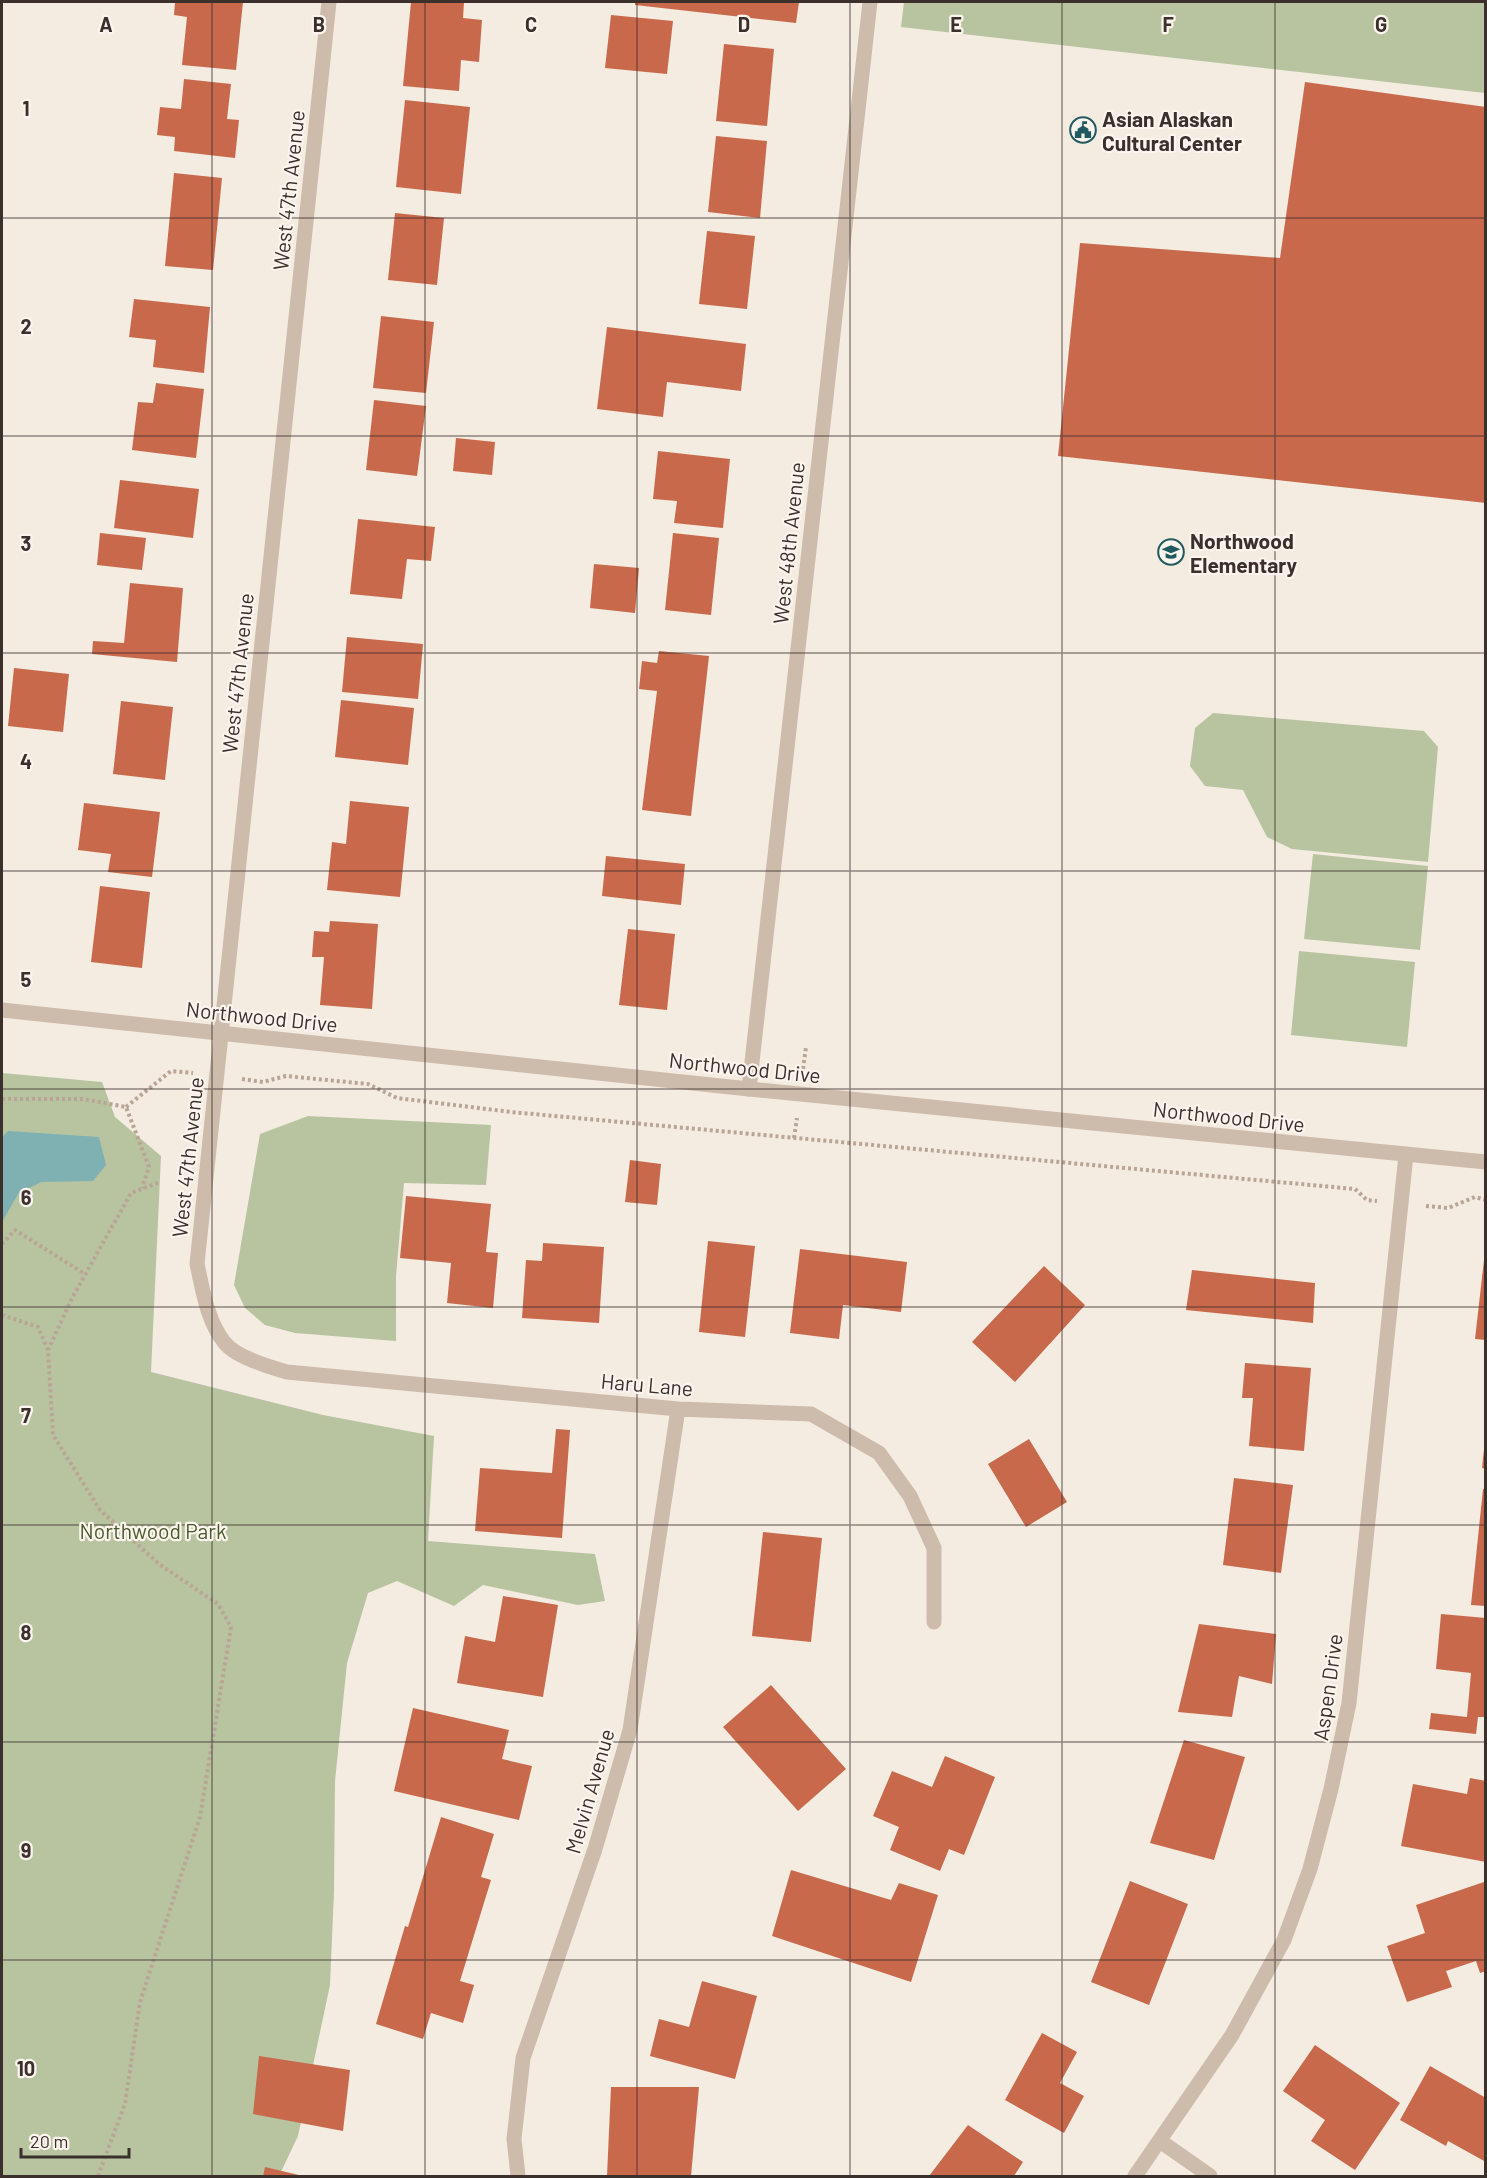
<svg xmlns="http://www.w3.org/2000/svg" width="1487" height="2178" font-family="Barlow,sans-serif">
  <rect width="100%" height="100%" fill="#f4ebe1"/>
  <path fill="#b8c4a0" d="M904 2H1485V93L901 27Z
    M1213 713 1424 731 1438 747 1428 862 1292 849 1267 837 1243 790 1205 786 1190 766 1195 728Z
    M1313 854 1428 866 1420 950 1304 939Z
    M1299 951 1415 962 1407 1047 1291 1035Z
    M2 1073 102 1082 115 1117 161 1156 151 1372 323 1415 434 1436 428 1541 595 1554 605 1601 578 1605 483 1585 454 1606 397 1581 368 1593 347 1663 335 1781 334 1891 330 1985 298 2136 279 2176H2Z
    M308 1116 491 1125 486 1185 404 1183 396 1276V1341L295 1333 265 1325 245 1308 234 1285 260 1134Z"/>
  <path fill="#7fb0b2" d="M8 1131 99 1137 106 1165 93 1181 41 1182 18 1194 2 1222V1137Z"/>
  <path fill="#c8694b" d="M175 2H243L236 70 182 65 187 17 174 15Z
    M411 2H464L463 18 482 20 479 62 461 60 459 91 403 86Z
    M635 2H799L796 23 635 5Z
    M611 15 673 21 667 74 605 68Z
    M724 44 774 49 767 126 716 121Z
    M184 79 231 84 227 119 239 120 235 158 174 151 175 137 157 135 160 107 181 109Z
    M1305 82 1486 107V503L1058 456 1080 243 1280 258Z
    M405 100 470 107 461 194 396 187Z
    M716 136 767 141 760 218 708 212Z
    M174 173 222 178 213 270 165 266Z
    M395 213 444 218 437 285 388 280Z
    M707 231 755 236 747 309 699 304Z
    M134 299 210 307 204 373 153 367 156 340 129 337Z
    M381 316 434 322 426 393 373 388Z
    M607 327 746 344 741 391 667 382 663 417 597 409Z
    M156 383 204 389 196 458 132 450 138 402 153 403Z
    M374 400 426 406 417 476 366 470Z
    M456 438 495 442 492 475 453 471Z
    M658 451 730 459 723 528 674 523 677 501 653 499Z
    M120 480 199 489 193 538 114 528Z
    M358 519 435 527 431 561 407 559 402 599 350 594Z
    M100 533 146 538 142 570 97 565Z
    M673 533 719 538 711 615 665 610Z
    M594 564 639 568 635 613 590 608Z
    M130 583 183 588 177 662 92 654 93 641 124 643Z
    M347 637 423 644 418 699 342 692Z
    M659 651 709 656 691 816 642 810 657 691 639 689 642 661 657 663Z
    M14 668 69 674 63 732 8 726Z
    M341 700 414 708 408 765 335 757Z
    M121 701 173 707 165 780 113 774Z
    M350 801 409 807 400 897 327 890 332 842 346 844Z
    M84 803 160 812 152 877 108 872 111 854 78 850Z
    M606 856 685 864 681 905 602 896Z
    M100 886 150 892 142 968 91 962Z
    M330 921 378 924 372 1009 320 1005 324 957H312L314 931 329 932Z
    M628 929 675 934 667 1010 619 1005Z
    M630 1160 661 1164 657 1205 625 1202Z
    M406 1196 491 1204 486 1252 498 1253 493 1308 447 1303 451 1263 400 1258Z
    M708 1241 755 1246 745 1337 699 1332Z
    M543 1243 604 1247 599 1323 522 1318 526 1260 542 1261Z
    M800 1249 907 1262 901 1312 843 1305 839 1339 790 1333Z
    M1484 1260H1486V1340L1475 1339Z
    M1044 1266 1085 1305 1015 1382 972 1342Z
    M1192 1270 1315 1283 1313 1323 1186 1310Z
    M1245 1363 1311 1368 1304 1451 1249 1446 1253 1398H1242Z
    M556 1429 570 1430 562 1538 475 1531 480 1468 552 1473Z
    M1029 1439 1067 1502 1026 1527 988 1464Z
    M1484 1449H1486V1469L1482 1468Z
    M1234 1478 1293 1485 1281 1573 1223 1565Z
    M1483 1489H1486V1606L1471 1605Z
    M763 1532 822 1538 811 1642 752 1636Z
    M503 1596 558 1605 543 1697 457 1683 465 1636 495 1642Z
    M1441 1614 1486 1618V1717H1478L1476 1734 1429 1729 1431 1713 1467 1717 1471 1673 1436 1669Z
    M1199 1624 1276 1634 1272 1684 1239 1676 1232 1717 1178 1712Z
    M771 1685 846 1769 798 1811 723 1727Z
    M413 1708 509 1730 502 1759 532 1766 519 1820 394 1791Z
    M1184 1740 1245 1757 1214 1860 1150 1843Z
    M945 1756 995 1777 964 1855 949 1849 940 1871 890 1850 899 1827 873 1816 892 1771 932 1787Z
    M1470 1778 1486 1781V1862L1401 1846 1413 1784 1467 1794Z
    M441 1817 494 1834 481 1877 491 1880 460 1981 474 1985 463 2023 431 2013 423 2039 376 2024 405 1926 408 1927Z
    M791 1870 891 1900 899 1883 938 1895 911 1982 772 1936Z
    M1130 1881 1188 1904 1149 2005 1091 1982Z
    M1484 1882 1486 1971 1480 1973 1476 1961 1446 1971 1452 1987 1407 2002 1387 1946 1425 1933 1416 1905Z
    M702 1981 757 1996 735 2079 650 2056 659 2019 689 2027Z
    M1042 2033 1077 2052 1060 2083 1084 2096 1064 2133 1005 2100Z
    M1315 2045 1400 2103 1355 2170 1311 2141 1325 2120 1283 2091Z
    M259 2056 350 2070 343 2131 253 2114Z
    M1430 2066 1486 2098V2162L1448 2141 1446 2146 1400 2120Z
    M611 2087H699L691 2176H607Z
    M968 2125 1023 2162 1014 2176H929Z
    M265 2167 303 2176H263Z"/>
  <g fill="none" stroke-linecap="round" stroke-linejoin="round">
    <path stroke="#b9a596" stroke-width="4" stroke-dasharray="3 3" stroke-linecap="butt" d="M803 1069 806 1047
      M242 1079 263 1082 286 1076 368 1084 397 1098 511 1112 1355 1189 1367 1200 1377 1201
      M2 1099H83L126 1107 149 1167 142 1188
      M126 1107 171 1071 193 1073
      M794 1138 797 1118
      M1426 1206 1448 1208 1475 1197 1486 1200
      M2 1244 15 1230 85 1274
      M2 1315 38 1327 48 1350
      M98 2176 125 2104 140 2002 200 1817 231 1627 218 1604 159 1564 100 1510 53 1435 48 1350 72 1298 131 1193 160 1182"/>
    <path stroke="#cdbbac" stroke-width="15" d="M329 2 197 1264C203 1291 207 1320 224 1342 235 1357 269 1367 287 1372L678 1409 811 1414 879 1453 910 1496 934 1548V1622
      M749 1089 870 2
      M1160 2141 1210 2176
      M518 2176 514 2139 523 2058 595 1849 630 1730 678 1409
      M1135 2176 1232 2035 1284 1940 1310 1869 1331 1789 1349 1703 1406 1155"/>
    <path stroke="#cdbbac" stroke-width="15" d="M2 1010 749 1089 1486 1162"/>
  </g>
  <path fill="none" stroke="#3b302b" stroke-width="1.5" stroke-opacity="0.55" d="M212 2V2176M425 2V2176M637 2V2176M850 2V2176M1062 2V2176M1275 2V2176M2 218H1486M2 436H1486M2 653H1486M2 871H1486M2 1089H1486M2 1307H1486M2 1525H1486M2 1742H1486M2 1960H1486"/>
  <defs>
    <g id="civic-ring" transform="scale(1.35)"><circle r="9.5" fill="#fbf5ee" stroke="#1f5a5e" stroke-width="1.5"/><path d="M-.6-6.5H3V-4.5H.6V-3L4-1V1h2V6H-6V1h2V-1L-.6-3ZM-1.2 2.5V6h2.4V2.5Z" fill="#1f5a5e"/></g>
    <g id="school-ring" transform="scale(1.35)"><circle r="9.5" fill="#fbf5ee" stroke="#1f5a5e" stroke-width="1.5"/><path d="M0-5L7-2L0 1L-7-2ZM-4 1L0 2.5L4 1V4Q0 6-4 4Z" fill="#1f5a5e"/></g>
  </defs>
  <g fill-rule="evenodd">
    <use href="#civic-ring" x="1083" y="130"/>
    <use href="#school-ring" x="1171" y="552"/>
  </g>
  <g text-anchor="middle" dominant-baseline="central" stroke-width="4.5" stroke-linejoin="round" paint-order="stroke">
    <g font-size="21" font-weight="bold" fill="#3b302b" stroke="#fbf5ee" text-anchor="start">
      <text x="1102" y="118">Asian Alaskan<tspan x="1102" dy="24">Cultural Center</tspan></text>
      <text x="1190" y="540">Northwood<tspan x="1190" dy="24">Elementary</tspan></text>
    </g>
    <g font-size="21" fill="#3b302b" stroke="#fbf5ee">
      <text transform="translate(288 190) rotate(-84)">West 47th Avenue</text>
      <text transform="translate(788 543) rotate(-84)">West 48th Avenue</text>
      <text transform="translate(237 673) rotate(-84)">West 47th Avenue</text>
      <text transform="translate(262 1016) rotate(6)">Northwood Drive</text>
      <text transform="translate(745 1067) rotate(6)">Northwood Drive</text>
      <text transform="translate(1229 1116) rotate(6)">Northwood Drive</text>
      <text transform="translate(187 1157) rotate(-84)">West 47th Avenue</text>
      <text transform="translate(647 1384) rotate(5)">Haru Lane</text>
      <text transform="translate(1327 1687) rotate(-82)">Aspen Drive</text>
      <text transform="translate(589 1791) rotate(-74)">Melvin Avenue</text>
    </g>
    <g font-size="21" fill="#4a5a2e" stroke="#fbf5ee">
      <text x="153" y="1530">Northwood Park</text>
    </g>
  </g>
  <g font-size="20" text-anchor="middle" font-weight="bold" fill="#3b302b" stroke="#fbf5ee" stroke-width="4.5" stroke-linejoin="round" paint-order="stroke">
    <text x="106" y="32">A</text>
    <text x="319" y="32">B</text>
    <text x="531" y="32">C</text>
    <text x="744" y="32">D</text>
    <text x="956" y="32">E</text>
    <text x="1168" y="32">F</text>
    <text x="1381" y="32">G</text>
    <text x="26" y="116">1</text>
    <text x="26" y="334">2</text>
    <text x="26" y="551">3</text>
    <text x="26" y="769">4</text>
    <text x="26" y="987">5</text>
    <text x="26" y="1205">6</text>
    <text x="26" y="1423">7</text>
    <text x="26" y="1640">8</text>
    <text x="26" y="1858">9</text>
    <text x="26" y="2076">10</text>
  </g>
  <rect width="1487" height="2178" fill="none" stroke="#3b302b" stroke-width="6"/>
  <path d="M21 2148v9h108v-9" fill="none" stroke="#3b302b" stroke-width="3"/>
  <text x="30" y="2148" font-size="18" fill="#3b302b" stroke="#fbf5ee" stroke-width="4.5" paint-order="stroke">20 m</text>
</svg>
